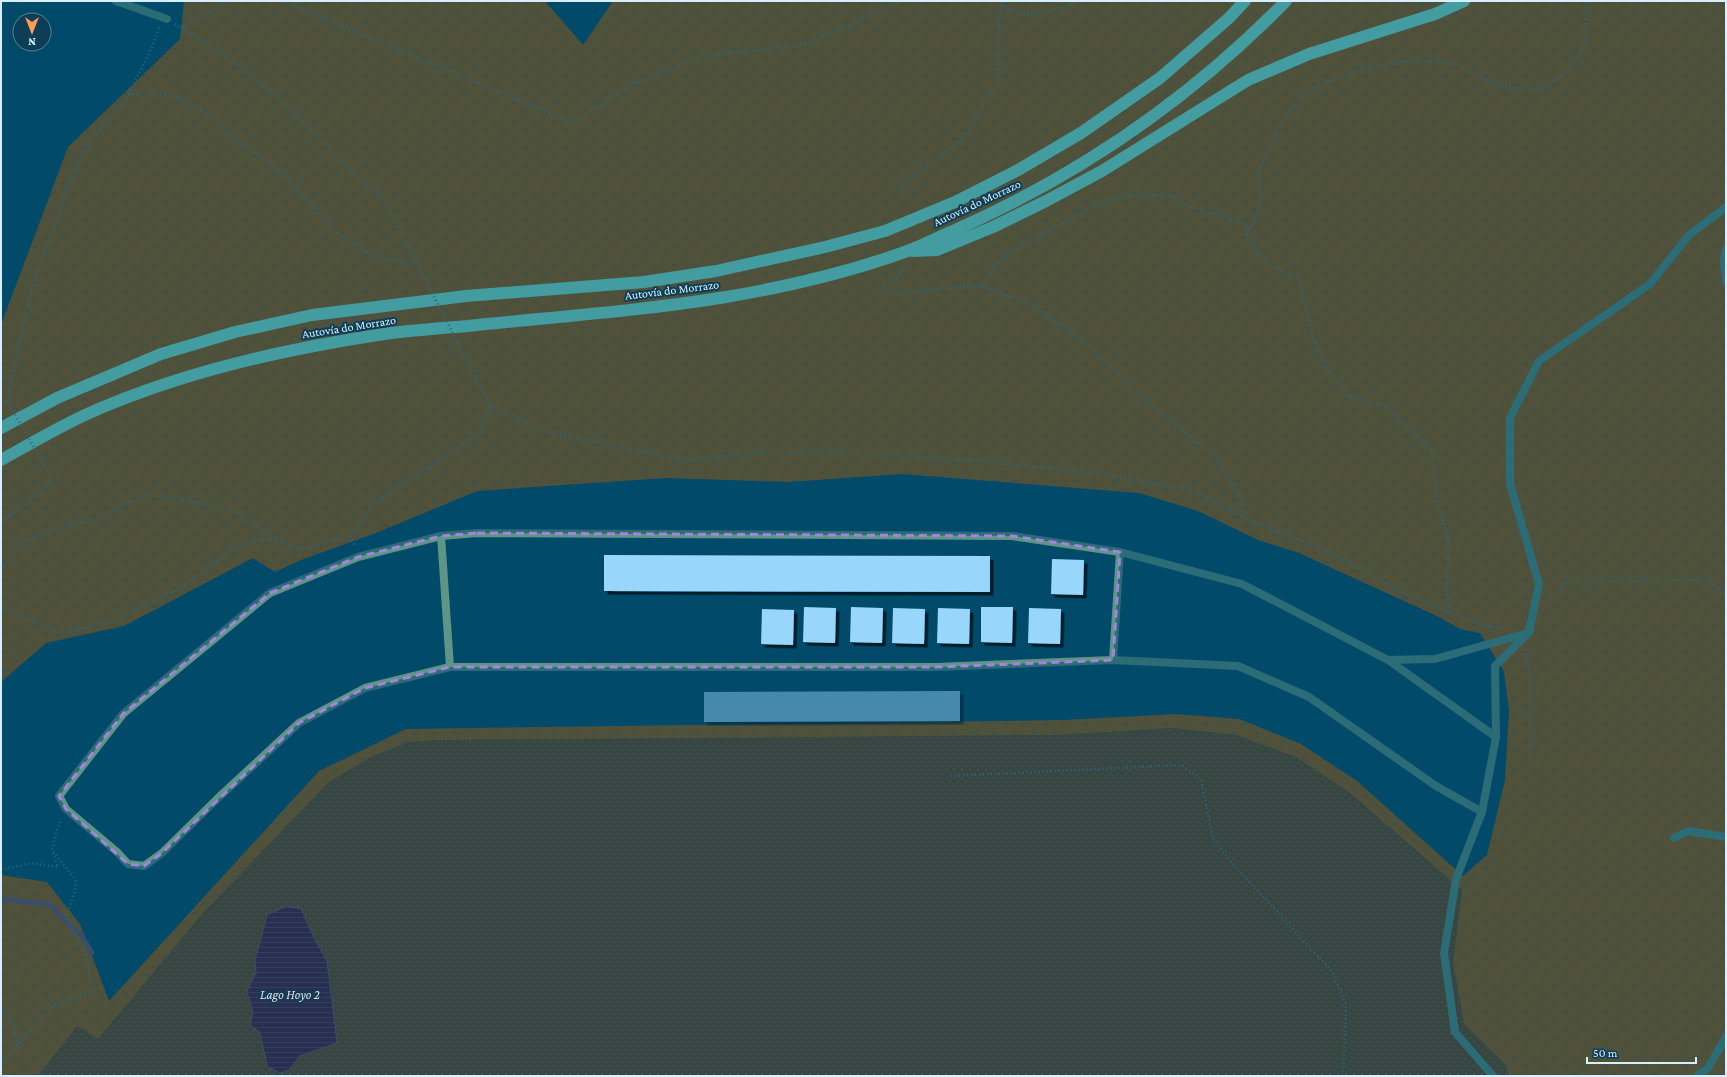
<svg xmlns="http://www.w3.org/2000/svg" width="1727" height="1077" font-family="'Crimson Pro',serif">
  <defs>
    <pattern id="grass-dots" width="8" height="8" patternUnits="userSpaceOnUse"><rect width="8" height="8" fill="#784011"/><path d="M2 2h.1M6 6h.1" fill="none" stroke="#8a5c35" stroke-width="1.8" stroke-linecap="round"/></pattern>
    <pattern id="forest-crowns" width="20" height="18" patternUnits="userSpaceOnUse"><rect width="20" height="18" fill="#ad5a01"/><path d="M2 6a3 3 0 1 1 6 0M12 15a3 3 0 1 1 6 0" fill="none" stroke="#7c5223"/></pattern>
    <pattern id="water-rules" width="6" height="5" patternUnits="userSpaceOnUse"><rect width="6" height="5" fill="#570f33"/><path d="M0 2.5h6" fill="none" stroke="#6e3252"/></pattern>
    <filter id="shadow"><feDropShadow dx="3.5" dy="3.5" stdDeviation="0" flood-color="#0009"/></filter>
  </defs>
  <rect width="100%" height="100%" fill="#024a6a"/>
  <path fill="url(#grass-dots)" d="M1172 728 1236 735 1296 757 1350 793 1462 890 1453 962 1464 1024 1505 1064 1509 1076H38L77 1025 98 1039 204 912 329 782 373 756 409 742 438 740 1060 735Z"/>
  <path fill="url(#forest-crowns)" d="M184 1H545L583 45 613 1H1726V1076H1509L1505 1064 1464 1024 1453 962 1462 890 1350 793 1296 757 1236 735 1172 728 1060 735 438 740 409 742 373 756 329 782 204 912 98 1039 77 1026 38 1076H1V875L47 882 80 924 109 1001 319 771 406 729 1064 720 1175 714 1239 719 1301 744 1357 781 1463 876 1487 855 1505 780 1509 711 1504 672 1480 633 1460 629 1439 617 1299 553 1258 540 1198 511 1139 493 902 474 788 482 666 478 477 491 376 533 301 560 275 572 253 558 124 626 46 643 1 682V325L68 147 180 39Z"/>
  <path fill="url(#water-rules)" stroke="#7d5270" d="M287 906 301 909 314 938 327 961 337 1043 300 1056 289 1070 280 1073 267 1066 260 1032 250 1025 253 1012 247 992 256 972 255 961 267 915Z"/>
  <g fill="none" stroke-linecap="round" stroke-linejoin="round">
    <path stroke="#7d5270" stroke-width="4.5" d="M1 899 47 904 53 907 67 923 82 936 92 953"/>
  </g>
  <path fill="#99d6fc" filter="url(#shadow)" d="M604 555 990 556V592L604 591Z
    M1052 559 1084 560 1083 595 1051 594Z
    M804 607 836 608 835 643 803 642Z
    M851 607 883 608 882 643 850 642Z
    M981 607H1013L1012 643 981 642Z
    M893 608 925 609 924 644 892 643Z
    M938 608 970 609 969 644 937 643Z
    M1029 608 1061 609 1060 644 1028 643Z
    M762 609 794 610 793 645 761 644Z
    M960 691V721L704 722V692Z"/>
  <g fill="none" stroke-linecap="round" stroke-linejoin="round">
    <path stroke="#568ba4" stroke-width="2.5" stroke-dasharray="1 3" stroke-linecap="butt" d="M283 1 574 123 629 86 697 57 806 44 900 1
      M1002 5 1022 15 1042 13 1072 5 1074 1
      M175 24 215 49 278 96 344 164 387 203 423 275
      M159 28C152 51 139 72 129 94L142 96 165 95 183 99 214 119 231 137 280 171 338 234 379 259 416 263
      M181 28 229 1
      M902 199 903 185 965 137 998 80V35L1002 5 1001 1
      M909 266 900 271 897 280 885 284 883 288 885 291 891 294H899L943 288 983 286 1035 306 1088 345 1128 384 1172 423 1215 456 1241 498 1242 516
      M983 286 995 264 1007 254 1092 207 1111 199 1126 196 1149 194 1172 196 1190 207 1250 226
      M1 401H7L31 290 80 155 129 94
      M490 406 548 432 686 460 754 453H857L969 460 1102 474 1195 491 1242 517 1332 553 1399 591 1478 624 1502 628
      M1 521C10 514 49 490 51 480 51 478 50 475 49 473
      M351 536 355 547
      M1 568 29 539 70 523 91 521 145 495 177 498 234 511 287 545 303 549 351 536 374 503 480 433 490 406 468 363
      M1547 598H1554L1565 581 1707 580 1726 595
      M1 605 22 617 62 634 114 620 183 587 235 547 254 542 276 539
      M1449 612 1447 578 1449 543 1437 497 1432 451 1389 408 1347 395 1319 356 1299 282 1261 257 1246 236 1261 203 1258 173 1283 119 1309 89 1374 66 1417 60 1454 64 1501 87 1542 89 1568 72 1586 41 1587 1
      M1526 650 1530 682 1531 759
      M951 776 1181 765 1201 779 1213 839 1238 870 1332 971 1346 1006 1343 1076
      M1 870 31 863 58 867 53 853
      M1 1009 12 1019 18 1046
      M1 1064 57 1002 91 992 87 958 69 924 67 914 76 888 75 879 52 850 57 829 62 819"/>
    <path stroke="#5f9587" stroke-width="8" d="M116 1 167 19
      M1726 249 1724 258 1726 282
      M441 536 450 667
      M1120 552 1242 584 1388 660 1435 659 1528 633
      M1113 660 1120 552 1012 536 477 533 441 536 358 557 270 593 123 714 59 796 66 809 117 852 128 864 144 866 162 853 217 799 299 723 365 688 450 667H936L1113 660 1238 666 1309 697 1436 786 1482 812 1496 737 1495 666 1529 632 1539 584 1510 484V418L1539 361 1650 284 1689 235 1726 207
      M1388 660 1496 737
      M1482 812 1456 879 1444 953 1455 1032 1493 1076
      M1674 838 1688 831 1726 837
      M1697 1076 1708 1068 1726 1037"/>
    <path stroke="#91fee3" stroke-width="12" d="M913 251 937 250 993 227 1046 201 1102 171 1248 80 1309 54 1435 14 1464 1
      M1 428 57 398 161 354 235 332 312 315 466 296 644 282 716 271 825 247 885 231 955 202 1018 170 1081 133 1160 78 1229 18 1245 1
      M1 460C37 440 74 418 113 403 202 367 297 347 391 333 417 330 442 328 468 326 554 317 640 311 726 297 785 287 845 273 902 253 920 247 936 238 953 231 1078 176 1191 98 1286 1"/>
    <path stroke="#568ba4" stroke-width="2.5" stroke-dasharray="1 3" stroke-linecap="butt" d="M423 275 468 363
      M7 401 49 473"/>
  </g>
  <path d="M0 0H1727V1077H0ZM477 533 1012 536 1120 552 1113 660 936 667H450L365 688 299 723 162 853 144 866 128 864 66 809 59 796 123 714 270 593 358 557 441 536Z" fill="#024a6a" fill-opacity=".55" fill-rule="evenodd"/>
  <path fill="none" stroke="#a484db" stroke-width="3" stroke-dasharray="8 5" stroke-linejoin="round" d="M477 533 1012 536 1120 552 1113 660 936 667H450L365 688 299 723 162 853 144 866 128 864 66 809 59 796 123 714 270 593 358 557 441 536Z"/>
  <g text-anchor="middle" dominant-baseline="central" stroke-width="4" stroke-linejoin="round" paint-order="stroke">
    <g font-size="12" fill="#d7effe" stroke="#0e3e57">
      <text transform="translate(977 203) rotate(-25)">Autovía do Morrazo</text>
      <text transform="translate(672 290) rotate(-7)">Autovía do Morrazo</text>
      <text transform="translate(349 327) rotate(-9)">Autovía do Morrazo</text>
    </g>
    <g font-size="13" font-style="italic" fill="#f1d6df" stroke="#0e3e57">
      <text x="290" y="994">Lago Hoyo 2</text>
    </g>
  </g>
  <rect width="1727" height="1077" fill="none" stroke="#d7effe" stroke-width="4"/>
  <g transform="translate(32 32) rotate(180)"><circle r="19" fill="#0e3e57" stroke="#5e859a"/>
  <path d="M0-3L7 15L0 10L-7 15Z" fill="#fc9d54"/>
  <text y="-6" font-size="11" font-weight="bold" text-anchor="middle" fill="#d7effe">N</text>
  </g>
  <path d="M1587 1057v6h109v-6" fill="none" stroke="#d7effe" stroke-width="2"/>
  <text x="1593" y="1057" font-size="12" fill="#d7effe" stroke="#0e3e57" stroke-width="3" paint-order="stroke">50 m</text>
</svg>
